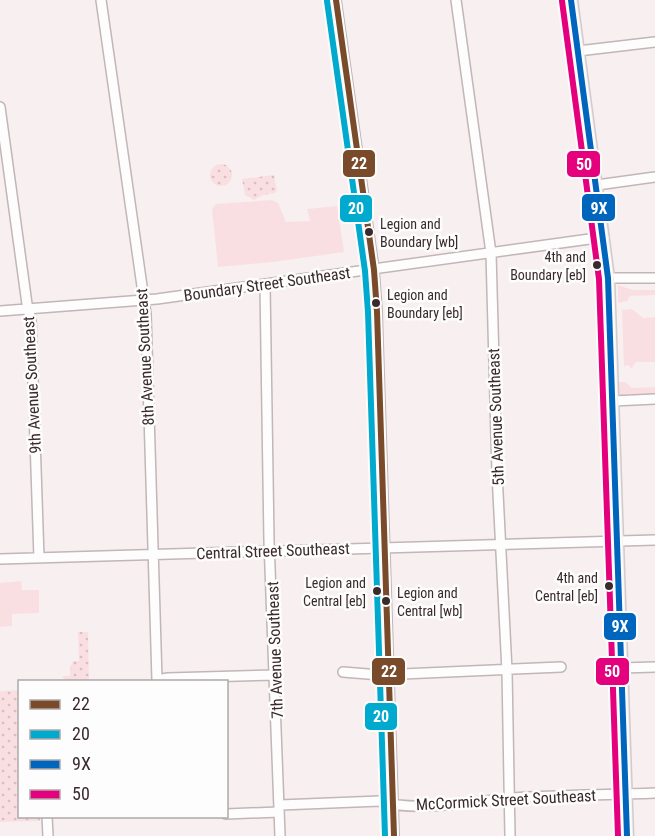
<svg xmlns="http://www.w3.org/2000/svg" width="655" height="836" font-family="'Roboto Condensed',sans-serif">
  <defs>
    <pattern id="park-dots" width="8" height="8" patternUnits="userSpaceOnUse" patternTransform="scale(1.5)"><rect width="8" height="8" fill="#fadfe2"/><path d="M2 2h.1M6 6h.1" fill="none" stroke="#d7c0c2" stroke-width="1.8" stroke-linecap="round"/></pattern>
  </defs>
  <rect width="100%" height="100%" fill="#f8eff0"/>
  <path fill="#fadfe2" d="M272 200 278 203 286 222 310 221 307 209 337 206 344 252 273 262 218 267 212 209 216 204Z
    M618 285 633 290H655V295L630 296 627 301 618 303Z
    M632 309 643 318 655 317V362H636L631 369 629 365 624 366 622 310Z
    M619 382H625L632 388 655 387V394L619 395Z
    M21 581 22 590H39V613L12 614V626L0 627V583Z"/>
  <path fill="url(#park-dots)" d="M210 175a11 11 0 1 1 22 0a11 11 0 1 1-22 0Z
    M274 175 277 191 275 193 263 195 254 200 245 195 242 179Z
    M78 632H88L89 681H64L63 676H70V667L73 661H79Z
    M19 690 20 816 40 817V821L0 822V691Z"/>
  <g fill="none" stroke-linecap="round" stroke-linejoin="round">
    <g stroke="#c2b6b7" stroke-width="12">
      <path id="minor" d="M101 0 146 314 157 680 168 678 275 675
        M336 0 374 270 377 312 394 836
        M456 0 491 253 497 473 507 671 510 836
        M578 51 655 42
        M0 107 27 304 31 320 39 558
        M597 185 655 177
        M608 278H655
        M265 285 269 541 280 836
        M0 311 157 299 604 237
        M613 401 655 399
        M0 559 655 540
        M621 668 655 667
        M343 672 380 675 561 667
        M280 805 380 801C415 813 475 801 512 798 560 795 608 795 655 793
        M226 814 279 812
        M47 816 48 836"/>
    </g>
    <g stroke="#d1cbcb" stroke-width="15">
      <path id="major" d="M571 0 608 278 627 836"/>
    </g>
    <use href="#minor" stroke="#fefdfd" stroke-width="9"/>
    <use href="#major" stroke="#f6f0f1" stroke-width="12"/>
    <g stroke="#fdfdfd" stroke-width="10">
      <path id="bus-1" d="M336 0 374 270 377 312 394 836"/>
    </g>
    <g stroke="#fdfdfd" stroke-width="10">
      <path id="bus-2" d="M327 1 365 271 368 312 385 836"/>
    </g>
    <g stroke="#fdfdfd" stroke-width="10">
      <path id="bus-3" d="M571 0 608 278 627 836"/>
    </g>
    <g stroke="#fdfdfd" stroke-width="10">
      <path id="bus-4" d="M562 1 599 279 618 836"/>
    </g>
    <use href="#bus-1" stroke="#7a4b2a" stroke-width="6"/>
    <use href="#bus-2" stroke="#00a9ce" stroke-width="6"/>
    <use href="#bus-3" stroke="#0065bd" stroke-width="6"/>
    <use href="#bus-4" stroke="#e5007d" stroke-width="6"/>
  </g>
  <g fill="#3a2a2c" stroke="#fdfdfd" stroke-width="2">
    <circle cx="369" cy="232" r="5"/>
    <circle cx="597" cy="265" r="5"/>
    <circle cx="376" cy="303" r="5"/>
    <circle cx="609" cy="586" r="5"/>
    <circle cx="377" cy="591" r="5"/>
    <circle cx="386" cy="601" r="5"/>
  </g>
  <g text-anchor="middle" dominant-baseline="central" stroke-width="5" stroke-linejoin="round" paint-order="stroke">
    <g font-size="14" fill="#3a2a2c" stroke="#fdfdfd" text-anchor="start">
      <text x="380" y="224">Legion and<tspan x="380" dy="18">Boundary [wb]</tspan></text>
      <text x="586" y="257" text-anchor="end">4th and<tspan x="586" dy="18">Boundary [eb]</tspan></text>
      <text x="387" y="295">Legion and<tspan x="387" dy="18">Boundary [eb]</tspan></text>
      <text x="598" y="578" text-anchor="end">4th and<tspan x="598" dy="18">Central [eb]</tspan></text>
      <text x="366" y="583" text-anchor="end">Legion and<tspan x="366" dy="18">Central [eb]</tspan></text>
      <text x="397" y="593">Legion and<tspan x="397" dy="18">Central [wb]</tspan></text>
    </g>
    <g font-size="16" fill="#3a2a2c" stroke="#fdfdfd">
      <text transform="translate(267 284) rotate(-8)">Boundary Street Southeast</text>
      <text transform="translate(145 357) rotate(-93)">8th Avenue Southeast</text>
      <text transform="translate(32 385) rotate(-93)">9th Avenue Southeast</text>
      <text transform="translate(496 417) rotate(-92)">5th Avenue Southeast</text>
      <text transform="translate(273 551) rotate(-2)">Central Street Southeast</text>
      <text transform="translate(275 650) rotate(-92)">7th Avenue Southeast</text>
      <text transform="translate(506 800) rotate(-3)">McCormick Street Southeast</text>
    </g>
  </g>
  <g stroke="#fdfdfd" stroke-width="2">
    <rect x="342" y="149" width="34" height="29" rx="6" fill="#7a4b2a"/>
    <rect x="566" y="150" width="35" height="28" rx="6" fill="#e5007d"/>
    <rect x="581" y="193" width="35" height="29" rx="6" fill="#0065bd"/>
    <rect x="339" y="194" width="34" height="29" rx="6" fill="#00a9ce"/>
    <rect x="603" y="612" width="34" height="29" rx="6" fill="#0065bd"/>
    <rect x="371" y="657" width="35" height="29" rx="6" fill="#7a4b2a"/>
    <rect x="595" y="657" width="35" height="29" rx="6" fill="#e5007d"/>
    <rect x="364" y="702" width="34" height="29" rx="6" fill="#00a9ce"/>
  </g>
  <g font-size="16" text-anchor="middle" font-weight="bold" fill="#fff">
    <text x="359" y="169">22</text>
    <text x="584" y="170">50</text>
    <text x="599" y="214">9X</text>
    <text x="356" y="214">20</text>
    <text x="620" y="632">9X</text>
    <text x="389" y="677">22</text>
    <text x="612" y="677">50</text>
    <text x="381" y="722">20</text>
  </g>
  <rect x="18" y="680" width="210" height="138" fill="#fdfdfd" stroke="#afa9a9" stroke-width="1.5"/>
  <rect x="30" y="700" width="30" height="9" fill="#7a4b2a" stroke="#afa9a9" stroke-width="1.5"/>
  <text x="72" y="710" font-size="18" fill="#3a2a2c">22</text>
  <rect x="30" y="730" width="30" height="9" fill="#00a9ce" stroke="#afa9a9" stroke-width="1.5"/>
  <text x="72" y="740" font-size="18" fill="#3a2a2c">20</text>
  <rect x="30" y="760" width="30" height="9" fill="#0065bd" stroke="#afa9a9" stroke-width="1.5"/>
  <text x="72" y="770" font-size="18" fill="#3a2a2c">9X</text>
  <rect x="30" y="790" width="30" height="9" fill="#e5007d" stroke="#afa9a9" stroke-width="1.5"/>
  <text x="72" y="800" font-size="18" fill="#3a2a2c">50</text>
</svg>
